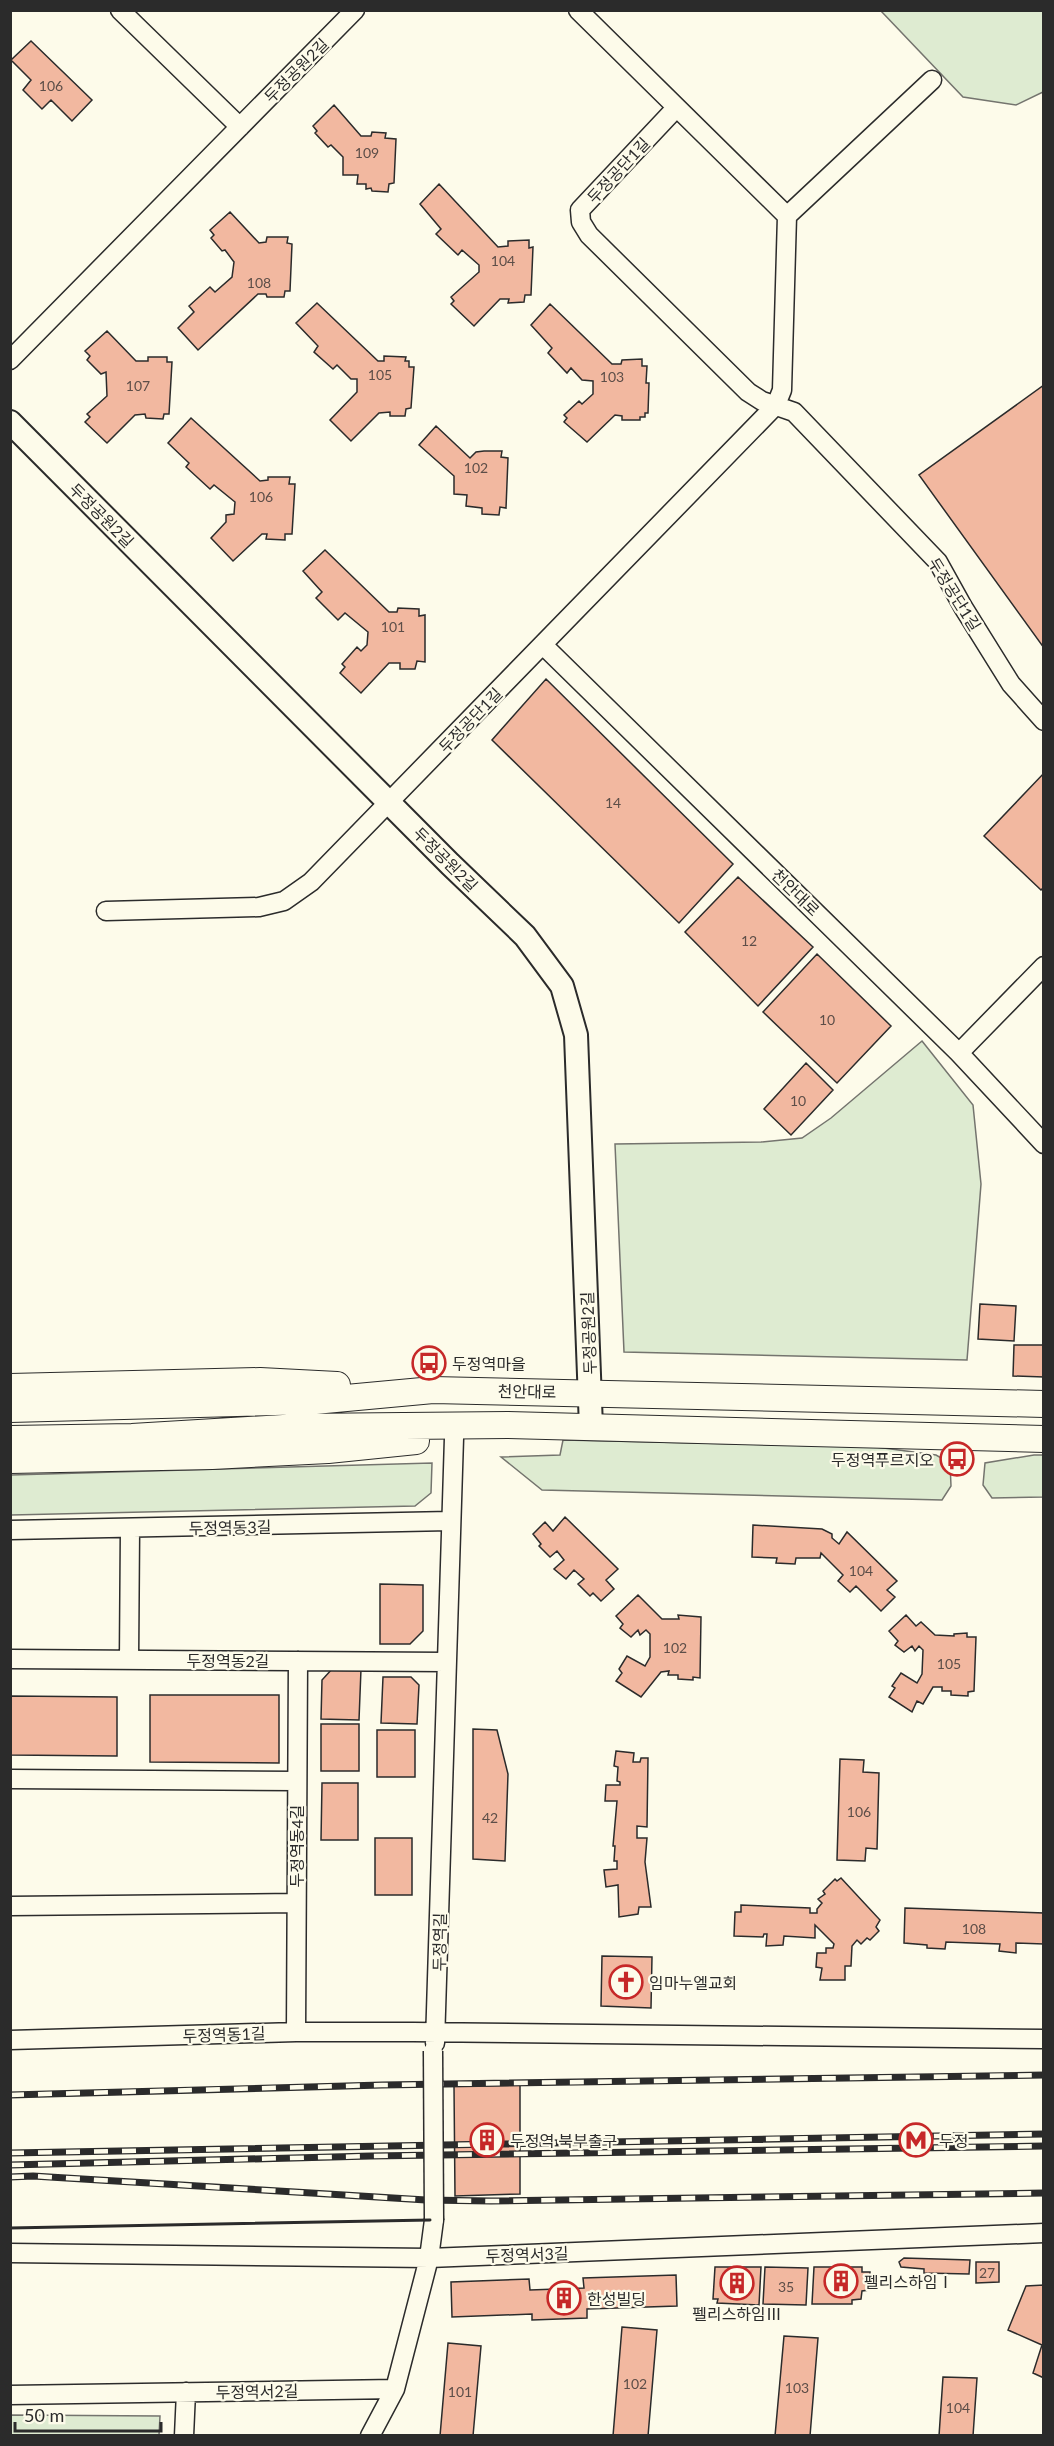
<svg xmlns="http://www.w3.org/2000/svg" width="1054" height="2446" font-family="Lato,'Noto Sans KR',sans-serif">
  <rect width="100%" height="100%" fill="#fdfbea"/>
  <path fill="#deebd1" stroke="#74746e" stroke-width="1.5" d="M881 11H1043V92L1016 105 963 97Z
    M922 1041 973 1105 981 1184 967 1360 624 1352 615 1144 761 1142 802 1138 831 1118Z
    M563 1440 876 1447 936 1455 950 1463 951 1486 942 1500 542 1490 501 1457 560 1455Z
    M1034 1455H1043V1497L992 1498 983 1485 985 1463Z
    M432 1463 431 1493 415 1506 11 1515V1475Z
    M11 2415 160 2416 159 2435H11Z"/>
  <path fill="#f2b8a0" stroke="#2b2b2b" stroke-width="1.5" d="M31 41 92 100 72 121 51 100 42 109 23 90 31 80 11 60Z
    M334 105 361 136H371L372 132 386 133 385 138 396 139 394 183 389 184 388 192 372 191 371 188 366 189V184H357L358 175H343V157L331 145 328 147 315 133 317 131 313 126Z
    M439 184 498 247 508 246V241L529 240V248L533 247 531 295H525L524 302 508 303 509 299H500L474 326 451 304 454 301 451 297 479 272V265L462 250 458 255 436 234 441 229 420 204Z
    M230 212 259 243 266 242 267 237H288L287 243 292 244 290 291H285L284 297H267L266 294H258L198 350 178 328 194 312 189 306 210 287 215 292 232 277 234 262 225 250 222 251 211 238 214 235 210 230Z
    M317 303 378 361H384V356L406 357 405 361H409V367H414L411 408 406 409 405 416H390V412L379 413 351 441 330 420 357 392V379H351L337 365 333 369 314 352 318 346 296 323Z
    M550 304 612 364H621L622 360 642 359V366H647L646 383H649L648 413H645V417H640V420H622V416L615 415 587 442 564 422 567 418 564 415 579 401 582 404 593 394V381L582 380 571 368 567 373 548 353 552 348 531 325Z
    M107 331 136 361H148V357H167V362H172L169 414H164L163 419 146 418 145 414 135 415 107 443 85 422 90 417 87 414 107 396 106 372 101 374 87 360 90 356 85 351Z
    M1044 385V648L919 475Z
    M191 418 260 481 268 480V477H290L289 484H295L292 534H285V540L266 539 267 534H262L233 561 211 538 226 522V515L234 514 235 502 214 485 210 489 186 467 189 463 168 443Z
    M436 426 470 458 476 452 484 451H502L501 457 508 458 506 508 500 507 499 515 482 514V508L466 506 467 495 454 494V476L419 445Z
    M325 550 389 612H397L398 608 419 609V616L425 615V662L417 661 415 669H400V663H389L361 693 340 673 345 667 342 664 357 647 361 651 367 645 368 632 345 613 338 620 316 598 322 592 303 571Z
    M546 679 733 864 679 923 492 740Z
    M1044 773V887L1041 890 984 836Z
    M738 877 813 947 758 1006 685 932Z
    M817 954 891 1026 837 1083 763 1012Z
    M806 1063 833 1090 791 1135 764 1109Z
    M980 1304 1016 1306 1014 1341 978 1339Z
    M1014 1345H1044V1377L1013 1376Z
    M565 1517 618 1569 606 1580 614 1589 601 1601 593 1593 590 1596 578 1584 584 1579 574 1570 566 1579 554 1569 564 1560 557 1551 550 1557 539 1546 541 1544 533 1534 545 1522 553 1531Z
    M753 1525 822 1529 832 1534V1538L839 1544 847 1532 897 1581 887 1590 895 1597 881 1611 856 1586 850 1592 838 1581 843 1575 821 1553 820 1558H796L795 1564 776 1563 777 1558 752 1557Z
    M380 1584 423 1585V1631L410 1644H380Z
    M638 1595 662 1619H679L678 1615 701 1617 700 1678 693 1677V1680L678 1679V1675H668L669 1671 661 1672 641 1697 616 1681 622 1673 619 1669 627 1656 645 1666 650 1657V1634L646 1630 640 1635 638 1630 631 1637 620 1628 623 1624 616 1616Z
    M906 1615 916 1626 921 1622 935 1635 954 1636V1634L967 1633V1637H976L974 1691 968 1692V1696L951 1695V1691H942V1687H933L923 1704 917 1701 912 1712 889 1697 895 1688 892 1686 901 1673 917 1683 922 1674 923 1650 919 1646 915 1651 912 1646 904 1652 895 1645 898 1641 889 1631Z
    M333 1668 361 1669 359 1720 321 1719 322 1680Z
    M383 1677H411L419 1685 417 1724 381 1723Z
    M150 1695H279V1763L150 1762Z
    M10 1696 117 1697V1756L10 1755Z
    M321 1724H359V1771H321Z
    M473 1729 497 1730 508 1774 505 1861 473 1859Z
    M377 1730H415V1777H377Z
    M616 1751 634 1753 633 1762H640L641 1758H648L647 1827 637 1826V1838H647L645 1862 651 1907H639L638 1914 619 1917 618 1885 606 1887 604 1870 617 1869V1861H614L615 1846H613L617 1801H605L606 1785H620V1782L617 1781 618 1767 614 1766Z
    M840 1759 864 1760 863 1772 879 1773 877 1849 866 1848 865 1861 837 1860Z
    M322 1783H358V1840H321Z
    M375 1838H412V1895H375Z
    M841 1878 880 1920 876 1927 879 1931 870 1940 867 1938 861 1944 857 1940 852 1946 851 1966H845V1980H820L822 1968 816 1967 817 1953H826V1948H833L834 1944 815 1925V1938L784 1936 783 1945 766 1946 767 1934H764L763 1937 734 1936 735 1912H741V1905L810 1908V1913H817V1909L822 1903 818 1899 825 1894 823 1891 835 1879 837 1881Z
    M905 1908 1044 1913V1944L1016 1943V1953L999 1951 1000 1944 946 1942 945 1949 927 1948V1945L904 1943Z
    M602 1956 652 1957 651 2008 601 2006Z
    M520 2085V2194L455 2196 454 2086Z
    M904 2258 970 2260 969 2274 924 2273V2269L901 2267 899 2262Z
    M976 2262H999V2282L976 2283Z
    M715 2267H761L759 2305 717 2303 718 2299H713Z
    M765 2267 808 2268 806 2305 763 2304Z
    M814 2267H862V2272H870L869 2290 862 2291 861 2299 852 2300V2304H812Z
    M676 2275 677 2306 587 2309V2318L532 2320V2314L452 2317 451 2282 529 2279 530 2290 584 2288 583 2278Z
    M1044 2285V2378L1033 2373 1042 2345 1008 2330 1026 2286Z
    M622 2327 657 2330 648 2436H613Z
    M784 2336 818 2338 810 2436H775Z
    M448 2343 481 2346 473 2436H440Z
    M943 2377 977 2378 973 2436H939Z"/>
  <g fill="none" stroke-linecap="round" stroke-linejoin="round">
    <g stroke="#2b2b2b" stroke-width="21">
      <path id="minor" d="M120 10 240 127
        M578 10 787 216
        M676 108 580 210 581 222 589 235 748 392 762 401 794 412 938 562 963 607 1011 684 1044 721
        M10 360 355 10
        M543 645 959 1053 1044 1144
        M106 911 259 907 284 901 311 882 776 405 782 390 787 216 932 80
        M959 1053 1044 966
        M10 1530 450 1521
        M10 1659 446 1662
        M129 1660 130 1529
        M10 1779 296 1781
        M10 1906 296 1903
        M296 2032 298 1661
        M10 2040 296 2032H413L1044 2039
        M435 2043 454 1438
        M10 2253 429 2258 1044 2233
        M10 2395 395 2389
        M184 2436 186 2392
        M370 2436 395 2389 429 2258 434 2220"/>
    </g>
    <g stroke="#2b2b2b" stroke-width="26">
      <path id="tertiary" d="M10 422 450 864 525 936 562 986 576 1035 591 1427"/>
    </g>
    <g stroke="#2b2b2b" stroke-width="28">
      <path id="secondary" d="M10 1387 260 1381 337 1385
        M10 1409 314 1401 433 1390 1044 1404
        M10 1439 132 1437 300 1427 508 1425 1044 1439
        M10 1460 212 1456 328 1450 416 1441"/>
    </g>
    <use href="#minor" stroke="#fdfbea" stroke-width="18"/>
    <use href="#tertiary" stroke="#fdfbea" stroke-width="22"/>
    <use href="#secondary" stroke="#fdfbea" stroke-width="26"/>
    <g stroke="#2b2b2b" stroke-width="7">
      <path id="rail" d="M10 2095 382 2085 1044 2075
        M10 2153 1044 2134
        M10 2165 371 2156 1044 2146
        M10 2177 33 2176 426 2200 491 2201 1044 2193"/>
    </g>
    <use href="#rail" stroke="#fdfbea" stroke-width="4.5" stroke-dasharray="14" stroke-linecap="butt"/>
    <g stroke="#2b2b2b" stroke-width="21" stroke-linecap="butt">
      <path id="minor-bridge" d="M433 2051 434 2220"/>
    </g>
    <use href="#minor-bridge" stroke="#fdfbea" stroke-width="18"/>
    <path stroke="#2b2b2b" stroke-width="3" d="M10 2228 430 2220"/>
  </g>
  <defs>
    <g id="bus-ring" transform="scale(1.725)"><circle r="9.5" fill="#fdfbea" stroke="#c62828" stroke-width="1.5"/><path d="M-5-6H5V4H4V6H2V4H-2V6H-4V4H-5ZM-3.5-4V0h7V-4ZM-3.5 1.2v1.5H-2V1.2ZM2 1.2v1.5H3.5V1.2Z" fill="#c62828"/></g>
    <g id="church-ring" transform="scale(1.725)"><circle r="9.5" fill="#fdfbea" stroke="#c62828" stroke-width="1.5"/><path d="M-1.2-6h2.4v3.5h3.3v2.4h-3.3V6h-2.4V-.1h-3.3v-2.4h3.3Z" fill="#c62828"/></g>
    <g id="building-ring" transform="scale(1.725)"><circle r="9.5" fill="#fdfbea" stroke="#c62828" stroke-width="1.5"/><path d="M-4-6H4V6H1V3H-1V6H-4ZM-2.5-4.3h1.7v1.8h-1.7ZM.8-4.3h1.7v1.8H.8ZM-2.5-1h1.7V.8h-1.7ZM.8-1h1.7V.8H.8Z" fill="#c62828"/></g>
    <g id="metro-ring" transform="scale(1.725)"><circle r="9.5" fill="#fdfbea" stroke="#c62828" stroke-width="1.5"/><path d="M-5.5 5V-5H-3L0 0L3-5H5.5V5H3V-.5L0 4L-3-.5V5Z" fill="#c62828"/></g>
  </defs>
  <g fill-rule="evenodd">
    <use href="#bus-ring" x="429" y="1363"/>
    <use href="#bus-ring" x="957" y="1459"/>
    <use href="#church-ring" x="626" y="1982"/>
    <use href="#building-ring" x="487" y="2140"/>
    <use href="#metro-ring" x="916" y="2140"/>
    <use href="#building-ring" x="841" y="2281"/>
    <use href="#building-ring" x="737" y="2283"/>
    <use href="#building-ring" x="564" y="2298"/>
  </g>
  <g text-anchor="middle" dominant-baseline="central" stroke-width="4.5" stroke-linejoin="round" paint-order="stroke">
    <g font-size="14" fill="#5d4e48">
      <text x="51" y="85">106</text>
      <text x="367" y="152">109</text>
      <text x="503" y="260">104</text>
      <text x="259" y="282">108</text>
      <text x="380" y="374">105</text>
      <text x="612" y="376">103</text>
      <text x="138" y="385">107</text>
      <text x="476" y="467">102</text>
      <text x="261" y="496">106</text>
      <text x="393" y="626">101</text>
      <text x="613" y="802">14</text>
      <text x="749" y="940">12</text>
      <text x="827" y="1019">10</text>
      <text x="798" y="1100">10</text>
      <text x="861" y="1570">104</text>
      <text x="675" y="1647">102</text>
      <text x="949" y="1663">105</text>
      <text x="859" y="1811">106</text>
      <text x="490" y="1817">42</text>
      <text x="974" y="1928">108</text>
      <text x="987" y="2272">27</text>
      <text x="786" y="2286">35</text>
      <text x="635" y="2383">102</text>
      <text x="797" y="2387">103</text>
      <text x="460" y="2391">101</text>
      <text x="958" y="2407">104</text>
    </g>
    <g font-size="16" fill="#2b2b2b" stroke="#fdfbea">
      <text transform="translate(296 70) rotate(-45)">두정공원2길</text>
      <text transform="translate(618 170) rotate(-47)">두정공단1길</text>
      <text transform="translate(102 515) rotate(45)">두정공원2길</text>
      <text transform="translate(955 594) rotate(58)">두정공단1길</text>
      <text transform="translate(470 720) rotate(-46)">두정공단1길</text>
      <text transform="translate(446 859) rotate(45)">두정공원2길</text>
      <text transform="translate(796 892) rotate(44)">천안대로</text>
      <text transform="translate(588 1333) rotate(-92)">두정공원2길</text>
      <text transform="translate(527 1391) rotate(1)">천안대로</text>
      <text transform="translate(230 1527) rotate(-1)">두정역동3길</text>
      <text x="228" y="1660">두정역동2길</text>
      <text transform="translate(296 1846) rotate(-90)">두정역동4길</text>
      <text transform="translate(439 1942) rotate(-89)">두정역길</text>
      <text transform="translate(224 2034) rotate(-2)">두정역동1길</text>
      <text transform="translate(527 2254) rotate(-2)">두정역서3길</text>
      <text transform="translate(257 2391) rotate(-1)">두정역서2길</text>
    </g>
    <g font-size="16" fill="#2b2b2b" stroke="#fdfbea" text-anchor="start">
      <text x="452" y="1363">두정역마을</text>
      <text x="934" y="1459" text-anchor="end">두정역푸르지오</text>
      <text x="649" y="1982">임마누엘교회</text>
      <text x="510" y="2140">두정역 북부출구</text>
      <text x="939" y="2140">두정</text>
      <text x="864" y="2281">펠리스하임Ⅰ</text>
      <text x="587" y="2298">한성빌딩</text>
      <text x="737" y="2313" text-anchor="middle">펠리스하임Ⅲ</text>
    </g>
  </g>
  <rect width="1054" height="2446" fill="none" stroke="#2b2b2b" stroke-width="24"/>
  <path d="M15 2422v9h146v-9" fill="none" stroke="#2b2b2b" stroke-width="3"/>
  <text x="24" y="2422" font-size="18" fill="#2b2b2b" stroke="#fdfbea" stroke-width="4.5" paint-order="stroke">50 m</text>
</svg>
